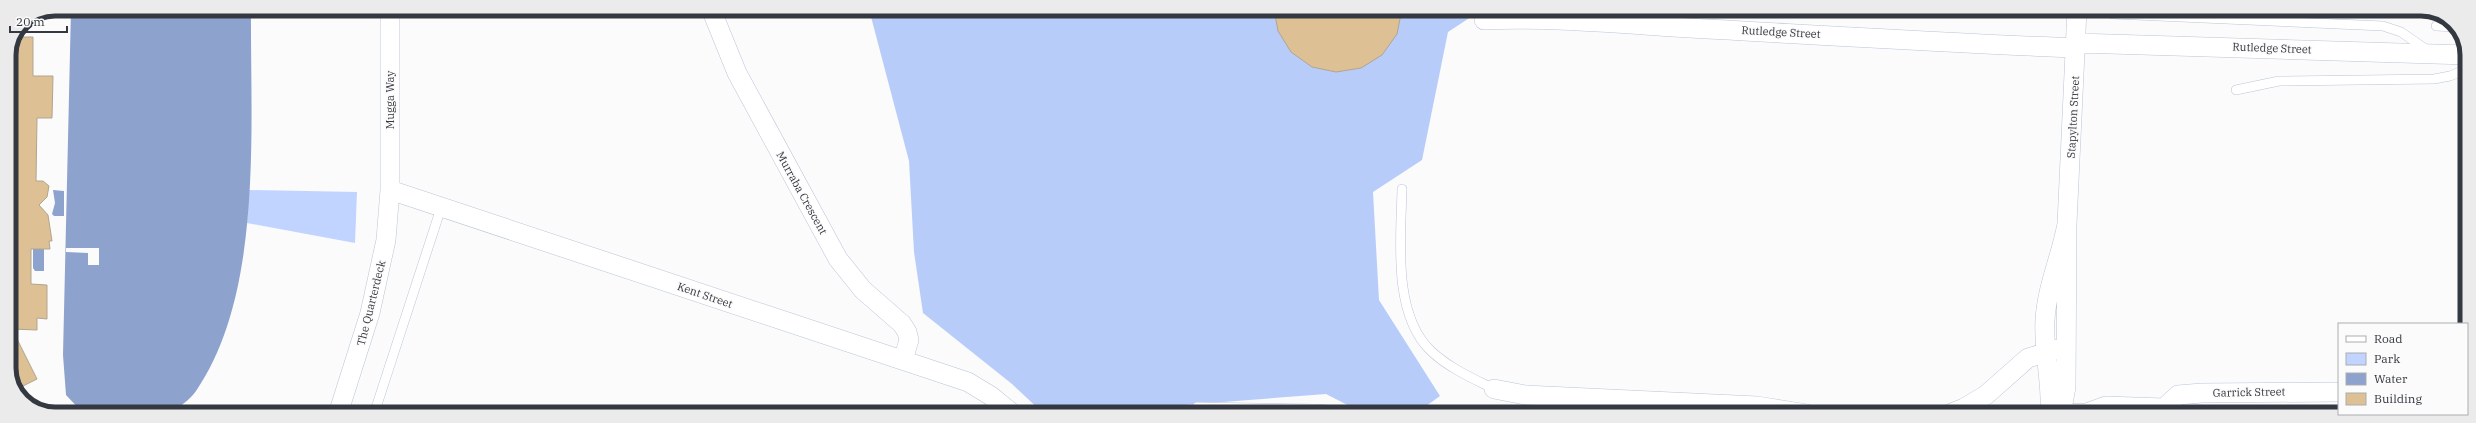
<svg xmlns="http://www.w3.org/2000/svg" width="2476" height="423" font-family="'IBM Plex Serif',serif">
  <rect width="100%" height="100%" fill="#fbfbfb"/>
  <path fill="#c1d4ff" d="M249 190 357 192 355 243 247 223Z"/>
  <path fill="#b8ccfa" d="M873 9H1483L1448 32 1422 160 1373 192 1379 300 1440 396 1415 414H1365L1326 394 1159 407 1141 414H1044L1012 384 923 313 914 252 909 161 870 13Z"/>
  <path fill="#8ea2ce" d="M71 9H251C250 125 264 292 196 391 190 400 178 407 171 414H84L66 395 63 355Z
    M53 190 64 191V216H54L52 214 55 203Z
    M33 244 44 245V271H35L33 268Z"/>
  <path fill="#fbfbfb" d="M66 248H99V265H88V253L66 252Z"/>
  <path fill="#ddc093" stroke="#b1a591" d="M1274 9H1402L1397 34 1382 55 1361 68 1336 72 1312 67 1291 52 1278 31Z
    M17 37H33V76H53L52 118H37L36 181H43L49 186 47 197 39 205 48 215 52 241H49L50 249H31V284L47 285V319L37 318V330L12 329 37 379 17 389 9 374V59Z"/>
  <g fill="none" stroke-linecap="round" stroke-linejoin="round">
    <g stroke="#bac4d8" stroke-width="10">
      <path id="lane" d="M2095 9 2113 14 2383 26 2401 32 2427 50
        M2436 26 2456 27
        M2236 90 2279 81 2434 79 2450 76 2467 69
        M1402 189C1401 237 1392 314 1431 351 1449 368 1472 378 1494 389
        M1197 407 1314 409 1346 411 1351 414
        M374 414 441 208"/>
    </g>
    <g stroke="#bac4d8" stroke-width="20">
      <path id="street" d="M711 9 737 73 838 259 863 290 902 324 907 332 909 340 903 360
        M1484 20C1552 17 1622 24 1690 28 1819 35 1947 43 2077 48
        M2077 43 2467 55
        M390 190 968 382 991 396 1013 414
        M2067 224 2077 9
        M1494 389 1525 395 1757 406 1807 414
        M2164 408 2178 395 2202 393 2339 392
        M338 414 370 313 386 240 390 190V9
        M1949 414 1964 408 1986 395 2028 358 2058 349
        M2050 414C2052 382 2043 351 2045 320 2047 286 2061 257 2067 224L2066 387 2061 414
        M2061 414 2087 413 2106 406 2164 408 2174 414"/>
    </g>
    <use href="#lane" stroke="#fff" stroke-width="9"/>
    <use href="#street" stroke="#fff" stroke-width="19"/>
  </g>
  <g text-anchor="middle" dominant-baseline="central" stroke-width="3" stroke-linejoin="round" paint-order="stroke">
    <g font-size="11" fill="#343840" stroke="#fbfbfb">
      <text transform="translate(1781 32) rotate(3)">Rutledge Street</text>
      <text transform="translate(2272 48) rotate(2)">Rutledge Street</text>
      <text transform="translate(390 100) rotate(-90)">Mugga Way</text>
      <text transform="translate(2073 117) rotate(-87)">Stapylton Street</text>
      <text transform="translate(802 193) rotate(61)">Murraba Crescent</text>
      <text transform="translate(705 295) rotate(19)">Kent Street</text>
      <text transform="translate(371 303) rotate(-76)">The Quarterdeck</text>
      <text transform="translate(2249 392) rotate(-1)">Garrick Street</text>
    </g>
  </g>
  <path d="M0 0H2476V423H0ZM55 16H2421A39 39 0 0 1 2460 55V368A39 39 0 0 1 2421 407H55A39 39 0 0 1 16 368V55A39 39 0 0 1 55 16Z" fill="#ebebec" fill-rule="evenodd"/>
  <path fill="none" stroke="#343840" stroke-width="5" d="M55 16H2421A39 39 0 0 1 2460 55V368A39 39 0 0 1 2421 407H55A39 39 0 0 1 16 368V55A39 39 0 0 1 55 16Z"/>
  <rect x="2338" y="323" width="130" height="92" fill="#fbfbfb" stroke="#abadb0"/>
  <rect x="2346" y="336" width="20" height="6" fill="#ffffff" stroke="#abadb0"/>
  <text x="2374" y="343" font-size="12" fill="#343840">Road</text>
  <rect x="2346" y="353" width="20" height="12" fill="#c1d4ff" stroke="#abadb0"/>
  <text x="2374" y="363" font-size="12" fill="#343840">Park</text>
  <rect x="2346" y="373" width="20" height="12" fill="#8ea2ce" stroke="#abadb0"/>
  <text x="2374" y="383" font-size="12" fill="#343840">Water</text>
  <rect x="2346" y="393" width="20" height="12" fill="#ddc093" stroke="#abadb0"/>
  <text x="2374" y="403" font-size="12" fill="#343840">Building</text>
  <path d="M10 26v6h57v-6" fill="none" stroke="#343840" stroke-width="2"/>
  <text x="16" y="26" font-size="12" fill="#343840" stroke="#fbfbfb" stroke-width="3" paint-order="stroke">20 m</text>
</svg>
